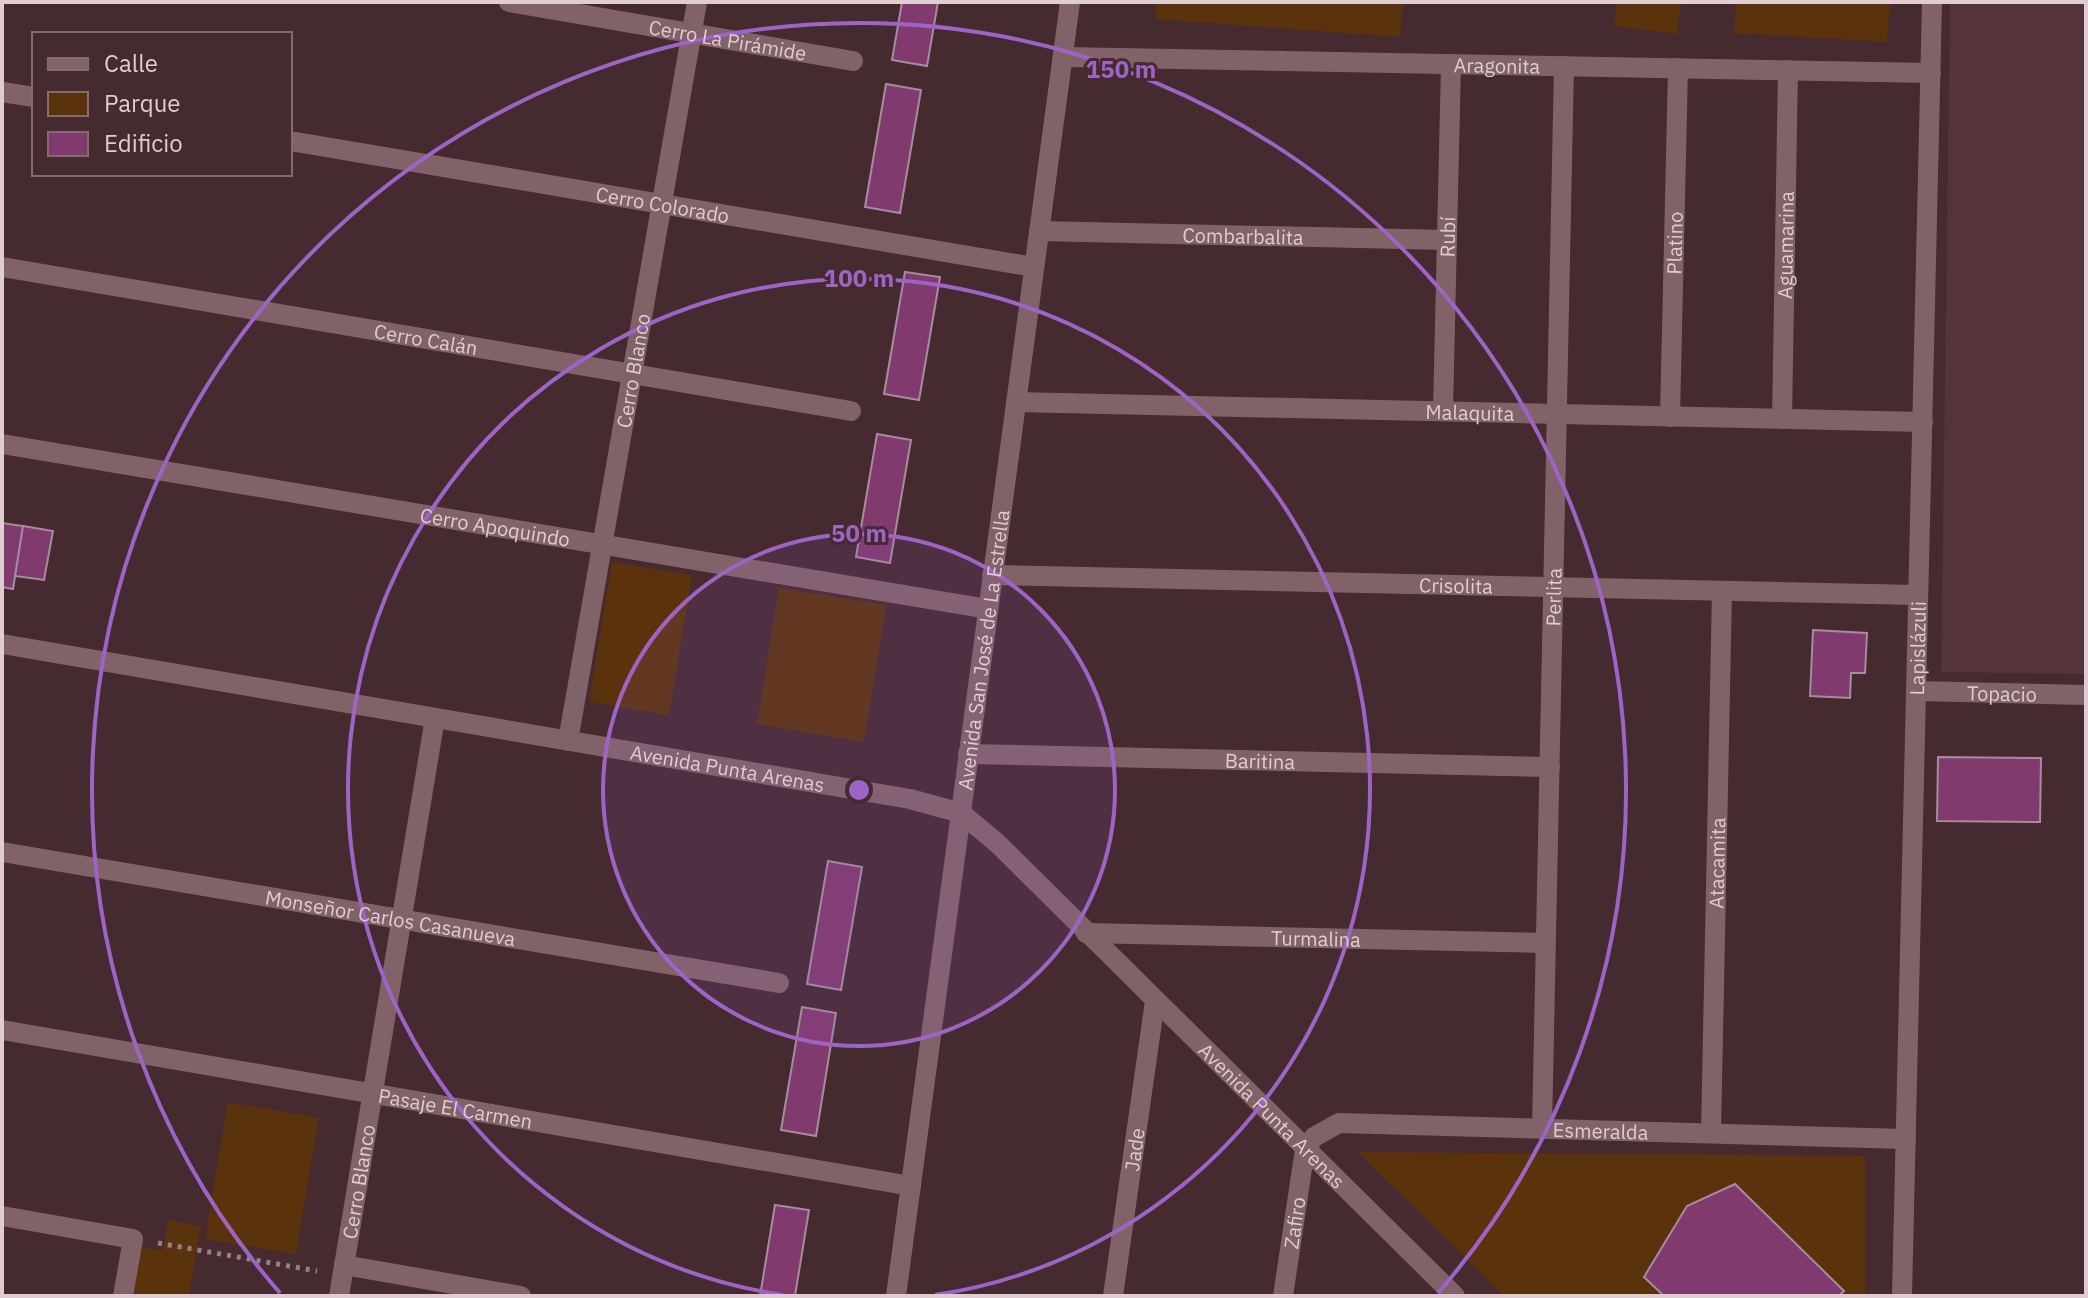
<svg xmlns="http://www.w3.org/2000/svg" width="2088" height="1298" font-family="'IBM Plex Sans',sans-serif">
  <rect width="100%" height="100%" fill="#452a30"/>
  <path fill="#55333b" d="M1950 2H2086V674L1941 672Z"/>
  <path fill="#5a330c" d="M1157 2H1403L1400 37 1156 19Z
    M1617 2H1681L1677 34 1614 26Z
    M1736 2H1890L1887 42 1734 33Z
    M612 562 692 575 669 715 589 702Z
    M779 588 886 605 864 742 757 724Z
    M228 1102 319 1118 296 1254 205 1239Z
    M1358 1152 1865 1156V1296H1504Z
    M168 1220 201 1226 189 1296H133L141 1247 163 1250Z"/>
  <path fill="#803a6e" stroke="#a68c9e" stroke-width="2" d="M902 2H938L927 66 892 60Z
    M886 84 921 90 900 213 865 207Z
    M905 272 940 277 919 400 884 394Z
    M877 434 911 440 890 563 856 557Z
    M2 523 23 526 13 589 2 587Z
    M23 526 53 531 44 580 15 576Z
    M1813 630 1867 633 1865 673H1851L1850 698 1810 696Z
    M1938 757 2041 758 2040 822 1937 821Z
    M828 861 862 867 841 990 807 984Z
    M802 1007 836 1013 816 1136 781 1130Z
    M1735 1184 1844 1291 1839 1296H1664L1644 1277 1687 1206Z
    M775 1205 809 1210 795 1296H760Z"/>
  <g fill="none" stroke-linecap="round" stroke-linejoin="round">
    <path stroke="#968085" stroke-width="5" stroke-dasharray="4 6" stroke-linecap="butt" d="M158 1243 317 1271"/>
    <g stroke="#816268" stroke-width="20">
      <path id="s1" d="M509 2 853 61"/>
      <path id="s2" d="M1063 57 1931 73"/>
      <path d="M2 92 34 97"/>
      <path id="s3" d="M290 141 1034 267"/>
      <path id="s4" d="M1039 231 1447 240"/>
      <path id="s5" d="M2 267 851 411"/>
      <path id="s6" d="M1016 402 1923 422"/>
      <path id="s7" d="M1443 411 1451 64"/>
      <path id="s8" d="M1670 417 1678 68"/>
      <path id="s9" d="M1782 419 1788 70"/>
      <path id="s10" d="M2 444 988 609"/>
      <path id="s11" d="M992 575 1918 595"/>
      <path id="s12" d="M1916 691 2086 695"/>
      <path id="s13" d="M568 741 697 2"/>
      <path id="s14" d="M968 754 1550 767"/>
      <path id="s15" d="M2 852 779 983"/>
      <path id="s16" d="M1086 933 1545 943"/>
      <path id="s17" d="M2 1030 911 1186"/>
      <path id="s18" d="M1542 1129 1564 66"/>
      <path id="s19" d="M1711 1133 1722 591"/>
      <path d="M2 1216 133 1239 123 1296"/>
      <path d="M344 1265 521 1296"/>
      <path id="s20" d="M339 1296 435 718"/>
      <path id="s21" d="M1113 1296 1155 1001"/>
      <path id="s22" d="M1283 1296 1305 1149 1314 1137 1339 1123 1906 1139"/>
      <path id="s23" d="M1902 1296 1932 2"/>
    </g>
    <g stroke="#816268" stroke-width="20">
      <path id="s24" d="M2 644 910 799 961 813 997 843 1455 1296"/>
      <path id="s25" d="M896 1296 1070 2"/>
    </g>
  </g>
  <circle cx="859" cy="790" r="256" fill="#9e64c5" fill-opacity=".12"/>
  <g fill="none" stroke="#9e64c5" stroke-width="4">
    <circle cx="859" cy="790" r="256"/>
    <path d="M783 1295A511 511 0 1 1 935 1295"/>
    <path d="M280 1293A767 767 0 1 1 1438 1293"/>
  </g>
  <g text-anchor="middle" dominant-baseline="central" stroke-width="6" stroke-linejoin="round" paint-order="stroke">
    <g font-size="20" fill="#dfcdd1" stroke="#452a30">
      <text stroke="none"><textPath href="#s1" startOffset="222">Cerro La Pirámide</textPath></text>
      <text stroke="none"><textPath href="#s2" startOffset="434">Aragonita</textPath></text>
      <text stroke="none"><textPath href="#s3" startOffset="378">Cerro Colorado</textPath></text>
      <text stroke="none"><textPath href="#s4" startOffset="204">Combarbalita</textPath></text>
      <text stroke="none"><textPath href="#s7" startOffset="174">Rubí</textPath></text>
      <text stroke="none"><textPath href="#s8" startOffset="174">Platino</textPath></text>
      <text stroke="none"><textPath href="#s9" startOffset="174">Aguamarina</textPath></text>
      <text stroke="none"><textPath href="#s5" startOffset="430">Cerro Calán</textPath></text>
      <text stroke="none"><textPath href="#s13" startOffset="376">Cerro Blanco</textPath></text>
      <text stroke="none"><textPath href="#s6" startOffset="454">Malaquita</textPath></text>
      <text stroke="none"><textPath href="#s10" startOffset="500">Cerro Apoquindo</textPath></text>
      <text stroke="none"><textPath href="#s11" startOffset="464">Crisolita</textPath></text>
      <text stroke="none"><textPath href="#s18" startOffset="532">Perlita</textPath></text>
      <text stroke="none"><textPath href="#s25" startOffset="652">Avenida San José de La Estrella</textPath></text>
      <text stroke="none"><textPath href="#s23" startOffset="648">Lapislázuli</textPath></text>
      <text stroke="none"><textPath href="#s12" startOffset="86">Topacio</textPath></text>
      <text stroke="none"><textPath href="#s14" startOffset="292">Baritina</textPath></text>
      <text stroke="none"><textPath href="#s24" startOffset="736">Avenida Punta Arenas</textPath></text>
      <text stroke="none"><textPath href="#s19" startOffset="270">Atacamita</textPath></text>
      <text stroke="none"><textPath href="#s15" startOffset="394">Monseñor Carlos Casanueva</textPath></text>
      <text stroke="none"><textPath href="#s16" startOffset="230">Turmalina</textPath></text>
      <text stroke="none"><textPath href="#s17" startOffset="460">Pasaje El Carmen</textPath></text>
      <text stroke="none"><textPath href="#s24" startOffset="1408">Avenida Punta Arenas</textPath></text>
      <text stroke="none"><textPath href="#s22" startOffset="454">Esmeralda</textPath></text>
      <text stroke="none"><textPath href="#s21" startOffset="148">Jade</textPath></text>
      <text stroke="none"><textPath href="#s20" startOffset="116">Cerro Blanco</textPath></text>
      <text stroke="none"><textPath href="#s22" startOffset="74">Zafiro</textPath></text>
    </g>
  </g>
  <circle cx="859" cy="790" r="12" fill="#9e64c5" stroke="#452a30" stroke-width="4"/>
  <g font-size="24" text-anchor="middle" font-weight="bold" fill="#9e64c5" stroke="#452a30" stroke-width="6" stroke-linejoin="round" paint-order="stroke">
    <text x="1121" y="78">150 m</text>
    <text x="859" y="287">100 m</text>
    <text x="859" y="542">50 m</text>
  </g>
  <rect width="2088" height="1298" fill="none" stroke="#dfcdd1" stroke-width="8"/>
  <rect x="32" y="32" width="260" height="144" fill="#452a30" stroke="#836b70" stroke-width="2"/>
  <rect x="48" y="58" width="40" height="12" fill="#816268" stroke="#836b70" stroke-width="2"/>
  <text x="104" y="72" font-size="24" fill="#dfcdd1">Calle</text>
  <rect x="48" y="92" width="40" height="24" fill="#5a330c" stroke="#836b70" stroke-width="2"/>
  <text x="104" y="112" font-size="24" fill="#dfcdd1">Parque</text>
  <rect x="48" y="132" width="40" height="24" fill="#803a6e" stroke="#836b70" stroke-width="2"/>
  <text x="104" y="152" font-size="24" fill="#dfcdd1">Edificio</text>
</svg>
